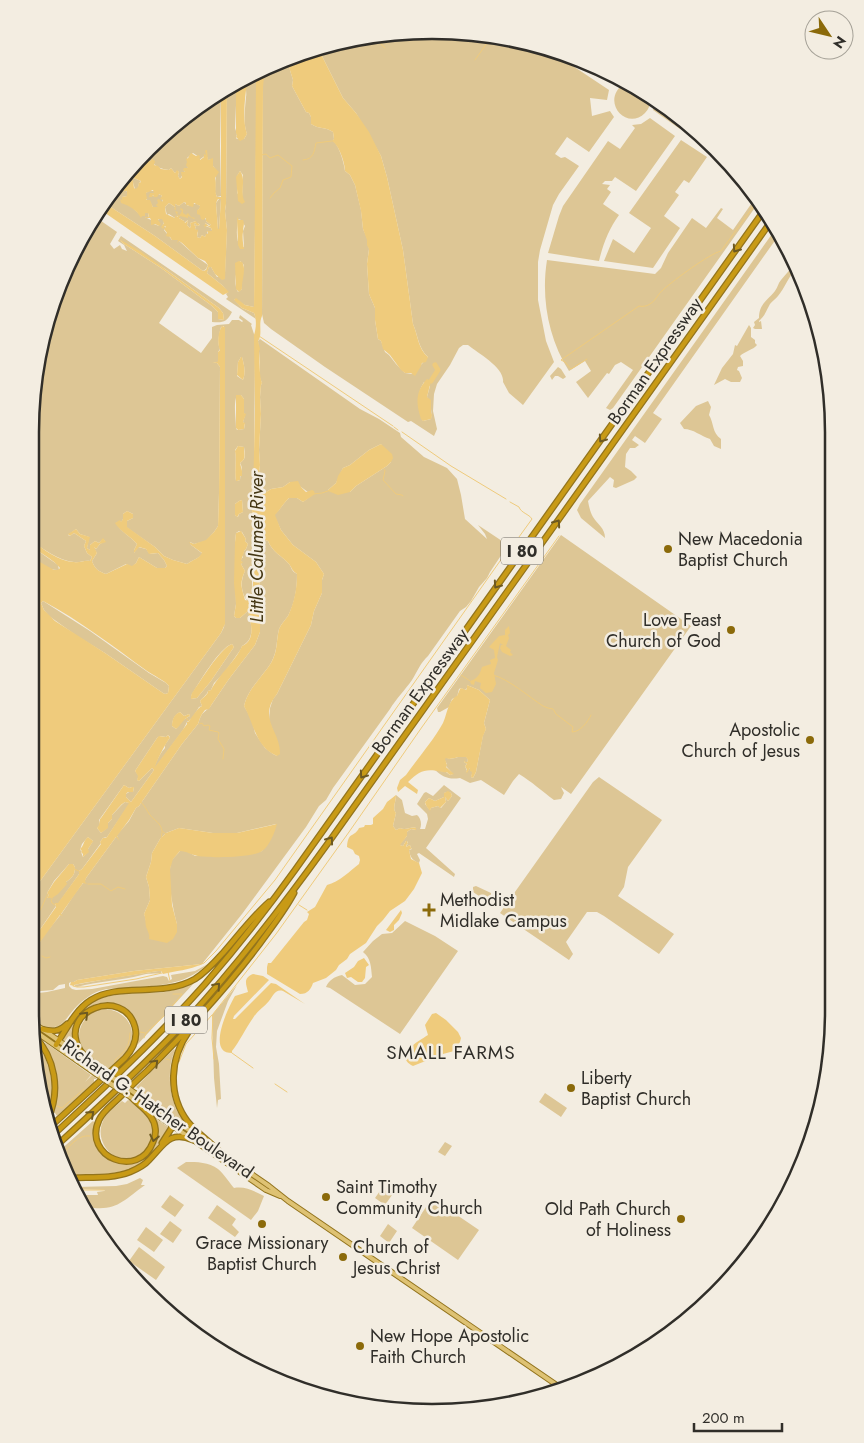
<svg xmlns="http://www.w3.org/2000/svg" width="864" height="1443" font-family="Jost,sans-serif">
  <rect width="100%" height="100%" fill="#f3ede1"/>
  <path fill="#ddc695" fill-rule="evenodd" d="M432 30 511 38 549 50 609 90 607 100 590 98 592 116 610 111 614 117 589 152 567 137 555 154 561 158 565 157 579 166 559 194 553 205 540 250 538 262V300L546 341 554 362 523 405 509 393 503 382C505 368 478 353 468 345H463L459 348 450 365 437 384 434 394 433 411 437 429 434 436 411 421 408 422 325 367 271 329 264 323 262 314 263 76 265 68 278 60 288 57 289 67 293 80 292 86 306 112 309 113 311 117V124C318 129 326 127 333 132L334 139 333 141C339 145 344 163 345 171L350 175 355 185 361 210 363 229 368 240 369 249 367 264 369 294 375 308V320L378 339 381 341 385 352 389 355 396 364 405 373 413 374 427 358 428 357C418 348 418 335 413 324L403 250 387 177 381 156 356 113 343 98 320 52H318L316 49 354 38ZM424 382 430 386 427 397C431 404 432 412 431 419L423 421C417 407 416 395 424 382Z
    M257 72 254 307 245 305 234 299 242 308 254 313 256 319 226 299 228 297 226 294 228 292 222 285 207 273 208 269 210 266 211 267 217 277 225 275V273L227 230 225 211 226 204 227 88 237 83 235 128 237 134 236 138 237 139H244L247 134C243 123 245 109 246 97 247 92 245 86 245 80H241ZM240 171 243 175 242 199 237 193V176ZM238 219 241 220 245 226 243 231 244 247 241 248C235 240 237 228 238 219ZM240 261 244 265 241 286 242 289 238 292C233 283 236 271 240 261Z
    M625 83H627L650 95C651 102 650 108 645 113 626 132 599 100 625 83Z
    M221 91 220 146 221 196 217 197 215 192 216 170 213 166V159L208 160 206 153V155L199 160V159L194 162V165H192L188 161 191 160 195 161 193 157H195L197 160 199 157 193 153 187 158 188 169 185 171 180 179 178 176 179 172 177 171 175 173 171 168 169 170C161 169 156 167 151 161H147L144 158 140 157 148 148 209 98Z
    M655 97 684 123 680 129 653 110Z
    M650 118 675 136 636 191 615 177 612 181H605L602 184 610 185 607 189 611 192 603 204 619 215C609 229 603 244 599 261L548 253 559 216 563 206 608 141 620 149 635 128 632 125 641 124Z
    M689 127 727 161 686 132Z
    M681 140 707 157 689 183 684 180 675 192 679 195 664 216 680 228 653 268 604 261 613 239 634 253 651 228 629 213Z
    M127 173 129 175 128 177 130 179 131 177 141 181 139 183 138 189 140 185H143H142L141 182 143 181 145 184V187L140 192 141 195C136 193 134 187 133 182L127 184 122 182V179Z
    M119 183 122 185 121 187C126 189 128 191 127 196L122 197 131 198 130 200 134 204 132 206C133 209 139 214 142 216L144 213H148L149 218 145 217 151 220V223L159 226 158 220 161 218 155 214 158 212 161 213 164 222 162 227H166L164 230 172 240 176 239 178 240 198 258 208 265 206 269 203 271 155 236 103 202Z
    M149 191H154V193L151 195 156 197 158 194 161 195C163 198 163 203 161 207H153L150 202 146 199V193Z
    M756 197 759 202 613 408 610 410 606 408 633 370 621 362 615 365 609 374 607 373 588 398 576 382 591 371 585 361 569 371C548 338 541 297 547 260L655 274 661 268 668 253 692 218 706 228 721 208 723 209 717 218 733 230Z
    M219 199H221L219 229H218L216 203Z
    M184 202 188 206 190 205 191 202 193 204H197L200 206V208L197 211 205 214V218L206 220V221L211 225V226L205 223V226L211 228V229L212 230V232L215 231 219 236V238H216L214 236 211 237 209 235 212 232 209 231H207L208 235H206L205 237 202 235 200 238 197 237 198 232 195 229 196 226 194 225 195 223 197 226 200 225 198 223H196V221L190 223 191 225 190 228 187 225 188 220 184 223V221L179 218 178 216 175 218 169 214 167 215 165 207 169 203 175 207V204L179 206Z
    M94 216 117 232 110 244 114 249 120 245 122 249 127 251 124 245 118 241 121 236 232 312C227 322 223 323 212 322V312L180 291 159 323 201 353 212 338V327L217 325 229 324 232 320H239L242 322 243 321 239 318 240 315 252 324 251 325 255 337V354L254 470 252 498V595L251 599 247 601C241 593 240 581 245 571L241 564 242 562 240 561 243 557 242 555 244 552V551L246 549 248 544 245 541 246 539 242 532 239 531 236 533 235 542 236 604 234 616 236 618H240L248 611C251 623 256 639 242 646L241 649 224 673 214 683 211 690 208 691C207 695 203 697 200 701L202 706 199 707 193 717 187 722 183 730 155 768 154 767C157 761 160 753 165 748 164 743 169 741 170 737L168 735 166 737 160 736 157 738 135 771 139 776 137 780 139 781 152 768 154 770 131 802 126 797V794L129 792H133L134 787H132L129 788 124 785 99 820 100 825 97 828 101 833 108 827V823L112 819V815C117 810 120 806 125 802L130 803 107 837 103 838 100 842 101 843 82 869 79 871 80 872 79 874 58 904H55L56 906 39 931 34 932V934L36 937 30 944V895L221 633 224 627 225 620V344L224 326 221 327C219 334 217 343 220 349L218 352V362L213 363H217L220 367 219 493 218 526 214 532 206 541 194 544 190 542 191 545 203 554C198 559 192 560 187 564L173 560 164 556 155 547 126 527 127 521 133 518V514L127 511 123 514V519L121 523 120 521 116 523C121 532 130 536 137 544L134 550V553L138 547 146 549 150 554 158 553 164 560 167 566 165 568H157L139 557 136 563 132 567 126 564 106 574C98 571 95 569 92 561L97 553 92 546 96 549 100 544 105 541 103 539 99 543 95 541 90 545V550L87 548 89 537 80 534 76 529 68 535 70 536 74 533 86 541 84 546 87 553 92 557 90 561C84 560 80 563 74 562 58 560 44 550 31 540V405L51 303ZM120 240 165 269 219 308 223 313 224 320 218 319V312L212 306 161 268 124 244ZM241 357H242C244 364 246 372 243 380L237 376 238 362ZM237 395H241L244 399V413L245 415 243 422 245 424 244 429 237 430 236 428C236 418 233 404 237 395ZM238 446 244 447C245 454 247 458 240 463 244 469 240 474 240 480L237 481H236C234 471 237 460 235 450ZM242 500 243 512 239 514 238 517 235 515V504L239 501ZM232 644 234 647 211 681 197 698 191 699V696C198 684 220 647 232 644ZM180 712 184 716 189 714 190 716 183 720 176 729 172 726C172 720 175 714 180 712ZM88 837 93 841 88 849V852L83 857 81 852 82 851 80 850 82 844ZM69 864H73L75 867C75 875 72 878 66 882V884C60 891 56 897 47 898L49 895 47 893 54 881Z
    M777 227 781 232 653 413 662 419 645 443 635 436 632 440 639 445 635 448H630L626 454 625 467 631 471 637 477 634 480 616 488 613 487 614 480 610 477 588 501C589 506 590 512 593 517 598 525 605 528 605 538L581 518 577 510 580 504Z
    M794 264 796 269C788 277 785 288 778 296 776 299 772 301 770 304 766 311 765 316 759 321V322L761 321 762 329H755L753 328 755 325 754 322 759 318C759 304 767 301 775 291 778 287 778 283 781 280 786 274 790 270 794 264Z
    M749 325 751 328V337L755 340V343L757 345C753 350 745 351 740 356L743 361V366L738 367 737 370 739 371 742 378 740 382H731L725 379 714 385 722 368 733 354 735 345 737 346Z
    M260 339 360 409 379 419 400 433 401 437 424 457 447 468 457 479 461 495 465 519 487 539 485 534 478 525 508 545 490 572 487 578 479 587 471 601 466 607 460 611 428 656C421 662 417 672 412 680 405 690 396 699 390 709L333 788 326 800 319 806 306 827 242 914 202 964 134 971 77 980 74 982H71L69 983V986L72 989 76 990 92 989 163 976 167 977 169 981 172 979 171 975 195 971 208 964C182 987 158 985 126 988 117 988 108 988 99 991 91 994 83 1000 77 1006 68 1014 63 1030 48 1027 42 1026 36 1022 31 1019L30 994 47 992 65 988V984L59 985 53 990 30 992V957L35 955C36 942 53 925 62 913 68 905 73 895 80 887 83 883 84 883 86 878L116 837H118L116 836 129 821 136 808 139 806 182 744 198 724 200 718 202 714 210 707 229 679 255 645 260 632V624L259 538 268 541C272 552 282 556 289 564 292 568 291 571 297 574 297 589 295 602 288 616 285 620 281 624 279 629 276 641 278 650 271 663 262 677 248 689 244 706L252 720 255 733 265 748 273 754 277 756 273 731 269 720 270 708 273 699 277 694 311 625 314 611 322 593V580L324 574 316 562 293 545 281 530 274 515C280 510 283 504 289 498H297L303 502 312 495 301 487 290 482 283 487 271 489 260 496 259 473 260 465 259 450 261 414 260 397 261 385 262 383 260 378V362L258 341ZM381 444 391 462 387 466 356 486 350 492 328 490 336 483 343 468 350 465 369 450ZM276 824 262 851 246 855 195 856 187 851H180C178 854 174 857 172 860 166 875 173 909 177 924L150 933C146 927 147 921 144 914L150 900 149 887 146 877 151 862 152 853 160 839 166 833 179 828 213 833H237Z
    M558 367 561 369 566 377 563 379 558 376H555L552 380 550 376Z
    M708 401 711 407 709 415C714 423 712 433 721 439V449L714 446 710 439C701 436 693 429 684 429L680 423 696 406Z
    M561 535 691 626 571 794 561 787 564 793 561 799 554 800C542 791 532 782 519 774L513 781 504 795 481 780 470 783 460 778C449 780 443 777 435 770L446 772 450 775 453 774 446 766 447 764 444 759 446 757 449 759 455 758 458 757 466 756 468 760 467 762H465V761L464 762 467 764 465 766 467 771 466 772H467L470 768V771H473L471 777 473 778 476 772 483 735 486 729 484 723 490 700 479 690 467 685V688L465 690 461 688 459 689 457 697 452 699 449 707 440 712H438L437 708Z
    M31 546 58 565 59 570C49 571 40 562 31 557Z
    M43 601 90 631 149 673 166 683 169 686 168 693 165 694 163 693 105 653 77 636 49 616 44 610 41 603Z
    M599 777 662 820 628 867 624 887 618 896 674 934 659 954 604 916 597 912H587L566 942 573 954 569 960 500 913 593 782Z
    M444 785 461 798 426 848 455 874 454 877 419 853 417 854 420 860 419 863C413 861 410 857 409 850L412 849 411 848 410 845 406 847 408 843 407 841H406L403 846 399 845 407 836V832L411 829 416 830V828C411 826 406 831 400 828L396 830 393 826 396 813C392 808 396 802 396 795L402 800 405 813 412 816 417 815C421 818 422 825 420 829H425L428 819 427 814 417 804 424 793 426 792 433 796ZM448 792 451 793 452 796 448 801 445 797 446 802 441 808 438 806 431 808 430 810 425 804V802L429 798 435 801 444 797V793Z
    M476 886 491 893V900L488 902 473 892V887Z
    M405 921 435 936 458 951 400 1034 330 988 326 987C329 980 334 977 342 975L355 985 365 984 372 977C371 967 371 958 363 952L373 941 382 934 392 933Z
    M158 971H161V973C155 974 147 973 142 975 120 981 98 981 77 987L74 985 112 978Z
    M194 983 138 1044 137 1045C138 1037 139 1029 135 1022 126 1003 98 994 84 1013 81 1015 80 1020 78 1023 73 1033 73 1038 76 1049L64 1041V1037C71 1027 77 1016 85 1008 106 989 139 995 165 992 175 990 185 986 194 983Z
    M237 985 228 1001 217 1031 216 1047 219 1064 221 1099 218 1100 217 1108 214 1078 212 1015Z
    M98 1009C121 1006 141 1026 128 1049 124 1056 116 1063 109 1069 101 1063 89 1058 83 1049 73 1034 83 1016 98 1009Z
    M35 1041C51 1062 56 1088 47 1112Z
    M46 1043 91 1075 85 1082 92 1075 97 1079H94V1083L57 1116 55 1113 53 1114C60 1089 58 1066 44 1044Z
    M174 1049 175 1050C167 1068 169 1091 176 1109 179 1115 184 1120 187 1126L140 1090 145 1083 140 1090 136 1087Z
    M545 1093 567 1108 561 1117 539 1102Z
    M128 1100C135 1104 143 1110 148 1118 159 1134 148 1157 128 1159 108 1160 95 1138 103 1121 106 1113 115 1107 122 1101L125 1103Z
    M155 1118 168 1127V1129C162 1138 157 1147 150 1155 132 1178 96 1173 70 1175L58 1152 93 1121 95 1123C82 1178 173 1178 155 1118Z
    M445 1142 452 1146 445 1156 438 1152Z
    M186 1162C197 1162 209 1162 218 1169 224 1174 229 1182 234 1188 245 1186 254 1191 264 1196L258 1211 251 1220 177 1168Z
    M140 1178 143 1180 141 1185H145C123 1201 116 1212 87 1207L83 1200 85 1201 86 1199 83 1196V1194L85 1195H98L97 1192 104 1191 105 1190 77 1189 76 1187 116 1186 127 1184Z
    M382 1188 392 1195 385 1205 375 1198Z
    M170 1195 184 1205 175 1217 161 1207Z
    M432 1198 479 1230 458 1260 412 1228Z
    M217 1205 236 1219 232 1225 239 1232 235 1237 208 1218Z
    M170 1221 182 1230 173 1243 160 1234Z
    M388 1224 397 1231 389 1243 380 1236Z
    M146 1227 163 1240 154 1252 137 1240Z
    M139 1247 165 1267 156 1280 129 1261Z"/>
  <path fill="#efcb7c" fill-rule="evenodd" d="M316 49 318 52H320L343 98 356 113 369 132 381 156 387 177 403 250 413 324C418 335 418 349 428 357L426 362 422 363 421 366 415 376 411 373H405L401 370 390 355 383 349 381 341 378 339 375 320V308L369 294 367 264 369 249 367 245V240L363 229 361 211 355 185 350 175 345 171C345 163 339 145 332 141L334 139 333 132C326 127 318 129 311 124V117L309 113 306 112 292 86 293 80 289 67 288 57Z
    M265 68 263 87 262 316C258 324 263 335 258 341L260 349 259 351C260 360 259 376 262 383L261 385 260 397 261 414 259 450 260 465 259 473 260 496 271 489 283 487 290 482 298 481 301 487 306 492 312 490 314 491 315 494 303 502 297 498H289C283 504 280 510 275 515L281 530 293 545 316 562 324 574 322 580V593L314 611 311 625 277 694C257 719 281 731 280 754L277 756C256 748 254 724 244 706 248 689 262 677 271 663 278 651 276 641 279 629 281 624 285 620 288 616 294 603 297 589 297 574 292 571 292 568 289 564 282 556 272 552 268 541L259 538 260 624V632L255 645 229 679 212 704 209 709 205 710 202 714 200 718 198 724 182 744 139 806 136 808 129 820 117 836 120 841 116 837 86 878 85 882 87 884 83 883 61 914 63 916 60 915 35 949 36 954 42 957 36 955 30 957V944L36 937 34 934V932L39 931 56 907 55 903H58L79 874V871L82 869 101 844 100 842 103 838H105L107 837 129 803 125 802C120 805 117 810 112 815V819L108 823V828L101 833 97 828 99 825 100 819 101 818 124 785 129 788 132 787H134L133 792H128L126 794V797L131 802 154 770 152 768 139 781 137 780 138 776 135 771 157 738 159 736 166 737 168 735 170 738C166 742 156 762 155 767L187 724V722H188C192 718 197 708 202 706L200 701C203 697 208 695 208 691L211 690C218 676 237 659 242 646 256 640 251 623 248 611L240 618H236L234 616 236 604 234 583 235 542 236 533 241 531 246 539 245 541 248 544 246 549 244 551V552L241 561 243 562 241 564 245 571C239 584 242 588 245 600L249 601 252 595 253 582 252 498 253 496 255 409 254 335C256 329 257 320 254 313L242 308 234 300 236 298 245 305 254 307 256 82 257 72Z
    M241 80 247 82C245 98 242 119 247 134L244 139 240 141 236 137 237 135 236 133V85L237 83Z
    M227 88 226 204 225 211 227 230 225 279 222 280 215 274 211 267H209L207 273 222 285 229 292 223 295 98 208 103 202 155 236 203 271 206 270 208 265 205 261 198 258 182 243 179 241 177 243 178 240H172L170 237 166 236 167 233 164 229 166 227 165 226 163 229 161 227 164 223 162 219H159L158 220 161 224 159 226 155 224 151 225V220L150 218H146L145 217H149L148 213H145V216H142L141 218C137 210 128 205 121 203L120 199 122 200V197L127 196V191H124V188H121L122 185 119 186V183L122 179V182L124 183 125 180H126L124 183 126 184 131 182 132 180 133 181 134 188 136 189 138 187 139 182 140 183 141 181 131 177V180L128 177 129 175 127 173 133 166 132 170 133 171 134 170 137 171 140 167 143 166 138 162V160L140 157 144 158 147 161H151L152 159 155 161 154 165 158 166 161 169 169 170 171 168 175 173 177 170 179 172 178 176 180 179 182 177 181 172H185L183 170 184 168H188L186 165 187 162 186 159 188 158 191 153 196 156 199 155 200 157 198 159 200 158V160L204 157V154L206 155 205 151 206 150H207L208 160 213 158V166L219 172 215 178C217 184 214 191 217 197H221V91ZM153 190 154 193H150L149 197H152L153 195 154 197H157L159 194 162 196 160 199 163 200 162 202 159 199 157 200 158 203 156 205 158 207H153L150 200H146L147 199 146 193ZM218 199H221L219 229H218L216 203ZM184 202 186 203V205L193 207 194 203 200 206 199 209 197 210V214L200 215 201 219 203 220 206 218V221L211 225 209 226 205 223V225H203L205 226 204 228 207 226 211 228 212 231H206L208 232V234H206L205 237 202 235 200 238 197 237 198 230 195 229 196 226 194 225 195 223 197 226 200 225 198 223H197L196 221 190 223 191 225 190 228 187 225 188 220 185 223 184 221 179 218 180 216 188 218V216L194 219 195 218 191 217 188 213 186 215 183 213V210L186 212 181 208 180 209 182 211 179 216 177 214 178 212 175 211 178 217 175 216V218L166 214 165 207 169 203 175 207 174 209 176 210 175 204 179 206Z
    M240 171C247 180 239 193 245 202L242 204 238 201 236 177Z
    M237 217 239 220H243C245 225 243 226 243 232 242 237 243 244 244 249H240L238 245Z
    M119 239 140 251 219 308 223 313 224 320 218 319V312L212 306 161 268 124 244Z
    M239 261 242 262C247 269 241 281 242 289L239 292 236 289 235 263Z
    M222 326 225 327V624L221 633 30 895 31 557 54 570H58L60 568C53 559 40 553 31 546V540C43 549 58 561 74 562 80 563 84 560 90 561L92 557 87 553 84 546 86 541 74 533 70 536 68 534 76 529 80 534 90 537 87 548 90 550V545L95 541 99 543 103 538 106 542 100 544 96 549 94 547 97 553 92 561C95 569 98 571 106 574L127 564 132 566 136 563 139 557 157 568H165L167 566 164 560 158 553 149 554 146 549 139 547 134 553V550L137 544C130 536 121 532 115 523L120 520 121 522 123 519V514L127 511 133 514V518L127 521V527L155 547 164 556 173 560 187 564C192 560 199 559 202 553L191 545 189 542 194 544 206 540 214 532 218 526 219 493 220 367 217 363H212L217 362 218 361V352L220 350C217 343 218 332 222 326ZM43 601C79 620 114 647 147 671 154 676 164 680 169 686L168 693 165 694 163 693 105 653 55 621 44 610 41 603Z
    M241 357H242C244 364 246 372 243 380L237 375 238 362Z
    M427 379 431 381 427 397 431 400V412L432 415 431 419 423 421 421 419C416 404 415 392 427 379Z
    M236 395H241L244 399V413L246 414 243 422 245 423 244 429 238 430 236 428Z
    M381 444 392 454 393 458 391 462 387 466 356 486 350 492 338 495 328 491V490L336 483 338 476 343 468 350 465 369 450Z
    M238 446 244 447C244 454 247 458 240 463L242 471V476H240V480L237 481H236C234 471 237 460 235 451Z
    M242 500 243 512 239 514 238 516 237 517 235 515V504L239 501Z
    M509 626 510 633 508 635 509 638 506 646 511 650 510 652 513 655 510 656 502 652 500 648 501 645H503L500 643 497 657 498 660 494 673 496 684 492 692 486 693 480 688 481 683 475 681 474 685 471 684 470 681C476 679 479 677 482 667L491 664 490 660 495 658 494 650 489 647 499 636 505 635V630Z
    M232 644 234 647 211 681 197 698 191 699V696L192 693C200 682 221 647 232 644Z
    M467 685 479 690 490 700 484 723 486 729 483 736 476 772 473 778 471 777 472 772 470 771V768L467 773 466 772 467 770 465 766 467 764 464 762 465 760V762H467L468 760 466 757H458L455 758 449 759 446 758 445 759 447 765 446 767 454 774 450 775C445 771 449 773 443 772 426 768 420 770 408 782L418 790 417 794 405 786 398 792 397 788 400 780 406 775C418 758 433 741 443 723 447 715 448 700 457 696L460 689 461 688 466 690 467 688Z
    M180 712 184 716 189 714 190 716C183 719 182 724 176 729L172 726C172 720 174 714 180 712Z
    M448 791 451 793 452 796 448 801 445 797 446 802 440 808 438 806 431 808 430 811C428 808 425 805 425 802L429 798 435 801 444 797V793Z
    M396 795C396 802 392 808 396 813L393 826 396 830 400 828C406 831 411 826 416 828V830L411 829 407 832V836L400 845 403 846 406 841H407L408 844H407L406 847 410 845 411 848H412L409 850 411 859 419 863 422 873 414 889 405 901 390 911 383 920 377 926 366 943 350 954 347 959 339 965 336 970 326 978 313 983C311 989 308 994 300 994L267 974V967L268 963H271L304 922 307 920 309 914 307 912 315 907 327 885C339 882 350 871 359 864L360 860 359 856 355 854 353 850 347 847C348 831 354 838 359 828L364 827 365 825H371L373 824V818L383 809 387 802Z
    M277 824C275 832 269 847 262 851 252 858 210 858 198 856 191 855 187 851 180 851L173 859 170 869 172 905 177 924V932L173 939 167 943 149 939C150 934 148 933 147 929 145 926 146 919 144 914L150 900 149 887 146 877 151 862 152 853 160 839 166 833 179 828 213 833H237Z
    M88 837 93 841 94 840 88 849 89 852 83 857V854L81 852 82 851 80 849C84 846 83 841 88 837Z
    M69 864H73L75 867C75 875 72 878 66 882L67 884 58 894 52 898H47L49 895 47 893 54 882Z
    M401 910 402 913 399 920 394 925V930L390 932 386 930Z
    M364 958 369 965 366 967 365 978 362 982H358L351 977 347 978 345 973 354 967 358 961Z
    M202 964C190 970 175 971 163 974L161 971H158L83 983 74 985V986L70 985 71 982H74L77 980 134 971Z
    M253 974 263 976 269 980 234 1016 233 1019H235L271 983 276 984 305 1004 283 991C275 989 274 995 269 1001 264 1007 257 1011 253 1018 245 1029 240 1041 232 1051V1053C228 1053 224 1052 222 1049 214 1038 229 1006 235 996L248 992C246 984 243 978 253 974Z
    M436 1013 446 1020 458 1032 461 1038 460 1042 454 1051 443 1054 413 1066C392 1055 419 1041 428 1035L425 1025 432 1014Z"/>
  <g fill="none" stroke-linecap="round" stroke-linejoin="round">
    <path stroke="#efcb7c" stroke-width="1" d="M379 35V42L385 48
      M475 60 492 36
      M261 155 266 154 270 158 278 155 292 166 291 177 283 180 280 188 274 193 270 198
      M303 160C314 159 314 152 316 143L332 141
      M259 336 393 426
      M587 359 571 369 565 362 561 360 639 306C643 307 647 306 650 304 656 301 658 293 664 289 674 280 709 254 721 251L758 200
      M394 427 398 430
      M402 432 451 466 506 499
      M384 469 385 471 383 480 396 494 402 495 403 496
      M313 494 322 493 328 491
      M461 675 470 681
      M493 675C509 679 529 697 543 706L548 708 553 709 556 714 573 727 572 732C580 732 588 722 591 715
      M186 718 189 721
      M199 724 202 723 204 726 208 725 210 726 209 730 218 732 219 733 218 739 224 749 223 759
      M141 802C145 806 147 811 150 815 155 821 161 823 162 831L166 834
      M161 840 162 832
      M74 869 79 871
      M88 884H101L111 891 118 887 125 889
      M52 896 53 897 51 900 52 903 55 905
      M299 905 307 910
      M30 918C43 912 41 906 48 894
      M42 956 46 958 50 957
      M199 965 204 963 216 951 275 880 505 554 511 548 532 519C529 514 521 513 519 507L510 502
      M168 972 170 981
      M73 986 77 987H84L136 979 162 973
      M140 1032 145 1033
      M144 1038 146 1033 164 1016 182 994H173
      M232 1053 253 1068
      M166 1059 170 1060
      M214 1059 212 1038 213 1014 276 934 349 832 422 727 559 536
      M179 1062 186 1044 212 1015
      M115 1063V1060C126 1050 129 1048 130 1033
      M275 1084 287 1092
      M57 1106 62 1108 84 1089
      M46 1109 49 1104
      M60 1156C68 1149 77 1134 90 1136
      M78 1190H104"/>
    <path stroke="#efcb7c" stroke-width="5" d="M431 381 438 370 435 365"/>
    <g stroke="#93741d" stroke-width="6">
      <path id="primary" d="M32 1022 88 1061
        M33 1030 96 1074
        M135 1093 208 1143
        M142 1105 266 1190 280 1196
        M217 1150 269 1186 288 1201 564 1390"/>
    </g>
    <g stroke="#93741d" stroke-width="7">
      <path id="motorway" d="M42 1029C52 1032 59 1032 67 1024
        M189 1031C170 1058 167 1094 188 1122 197 1133 209 1141 219 1151
        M34 1035C55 1058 61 1090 48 1119
        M56 1045C66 1030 75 1010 91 1000 119 982 162 998 195 979 206 972 214 963 223 953 238 936 252 917 269 902
        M132 1098C138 1104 146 1109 151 1117 156 1124 157 1134 153 1142 139 1180 82 1157 99 1120 103 1111 112 1105 119 1098 128 1089 137 1080 147 1071 186 1032 224 991 258 946 270 929 284 912 294 893
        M49 1128 125 1058C133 1049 138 1039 135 1027 124 986 57 1010 80 1050 85 1057 93 1063 100 1069
        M51 1137C104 1088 157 1038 205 984 237 947 267 909 295 870L765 209
        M162 1143 176 1121
        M55 1147C99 1107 143 1066 184 1023 238 965 285 903 331 839L772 220
        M72 1178C90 1177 112 1179 130 1172 137 1169 144 1166 149 1160 164 1145 169 1130 193 1140"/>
    </g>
    <use href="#primary" stroke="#dec273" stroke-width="4"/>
    <use href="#motorway" stroke="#c89a16" stroke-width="4.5"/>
    <g stroke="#93741d" stroke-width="6" stroke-linecap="butt">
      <path id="primary-bridge" d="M100 1069 135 1093
        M96 1074 132 1098"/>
    </g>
    <use href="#primary-bridge" stroke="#dec273" stroke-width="4"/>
  </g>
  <defs><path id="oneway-chevron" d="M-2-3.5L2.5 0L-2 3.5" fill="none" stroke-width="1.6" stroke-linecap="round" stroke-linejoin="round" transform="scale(1.25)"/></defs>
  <g stroke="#6d5921">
    <use href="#oneway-chevron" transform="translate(736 249) rotate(125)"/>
    <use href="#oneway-chevron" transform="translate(602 439) rotate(125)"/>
    <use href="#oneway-chevron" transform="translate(557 523) rotate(-55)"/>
    <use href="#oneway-chevron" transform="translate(497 585) rotate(125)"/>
    <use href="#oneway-chevron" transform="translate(363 775) rotate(125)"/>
    <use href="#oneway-chevron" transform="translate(330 840) rotate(-54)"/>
    <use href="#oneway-chevron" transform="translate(217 986) rotate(-49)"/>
    <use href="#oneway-chevron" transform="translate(85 1015) rotate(-45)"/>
    <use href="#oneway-chevron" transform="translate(155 1063) rotate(-45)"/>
    <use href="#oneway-chevron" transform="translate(91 1114) rotate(-42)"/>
    <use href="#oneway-chevron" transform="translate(154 1138) rotate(102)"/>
  </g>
  <g fill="#8b6a0a" stroke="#f3ede1" stroke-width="2">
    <circle cx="668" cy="549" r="5"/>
    <circle cx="731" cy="630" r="5"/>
    <circle cx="810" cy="740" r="5"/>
    <path d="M426.5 902.5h5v5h5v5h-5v5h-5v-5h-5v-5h5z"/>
    <circle cx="571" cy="1088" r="5"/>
    <circle cx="326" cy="1197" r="5"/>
    <circle cx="681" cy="1219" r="5"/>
    <circle cx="262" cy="1224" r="5"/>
    <circle cx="343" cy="1257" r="5"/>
    <circle cx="360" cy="1346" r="5"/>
  </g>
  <g text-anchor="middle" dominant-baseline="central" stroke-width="5" stroke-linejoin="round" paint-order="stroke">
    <g fill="#f3ede1" stroke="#6a6760" stroke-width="1">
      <rect x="501" y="537.5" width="42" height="27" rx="4"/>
      <rect x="165" y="1006.5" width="42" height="27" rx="4"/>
    </g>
    <g font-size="16" font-weight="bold" fill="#302e29">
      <text x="522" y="551">I 80</text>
      <text x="186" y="1020">I 80</text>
    </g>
    <g font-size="18" fill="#302e29" stroke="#f3ede1">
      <text transform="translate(655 361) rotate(-55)">Borman Expressway</text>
      <text transform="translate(420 691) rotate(-54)">Borman Expressway</text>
      <text transform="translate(158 1109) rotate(35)">Richard G. Hatcher Boulevard</text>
    </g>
    <g font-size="18" fill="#302e29" stroke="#f3ede1" text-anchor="start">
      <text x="678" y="539">New Macedonia<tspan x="678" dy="21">Baptist Church</tspan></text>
      <text x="721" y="620" text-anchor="end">Love Feast<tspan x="721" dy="21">Church of God</tspan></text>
      <text x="800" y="730" text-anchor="end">Apostolic<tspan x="800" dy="21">Church of Jesus</tspan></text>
      <text x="440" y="900">Methodist<tspan x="440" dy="21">Midlake Campus</tspan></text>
      <text x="581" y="1078">Liberty<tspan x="581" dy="21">Baptist Church</tspan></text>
      <text x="336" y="1187">Saint Timothy<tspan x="336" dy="21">Community Church</tspan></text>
      <text x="671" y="1209" text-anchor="end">Old Path Church<tspan x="671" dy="21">of Holiness</tspan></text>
      <text x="262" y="1243" text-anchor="middle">Grace Missionary<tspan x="262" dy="21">Baptist Church</tspan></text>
      <text x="353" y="1247">Church of<tspan x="353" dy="21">Jesus Christ</tspan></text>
      <text x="370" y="1336">New Hope Apostolic<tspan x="370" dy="21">Faith Church</tspan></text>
    </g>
    <g font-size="19" font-style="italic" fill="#443613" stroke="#f3ede1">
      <text transform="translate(256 547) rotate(-90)">Little Calumet River</text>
    </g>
    <g font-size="19" letter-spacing="1" fill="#302e29" stroke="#f3ede1">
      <text x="451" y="1052">SMALL FARMS</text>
    </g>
  </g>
  <path d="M0 0H864V1443H0ZM432 39H432A393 393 0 0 1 825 432V1011A393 393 0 0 1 432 1404H432A393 393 0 0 1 39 1011V432A393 393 0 0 1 432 39Z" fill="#f3ede1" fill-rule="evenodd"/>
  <path fill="none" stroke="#302e29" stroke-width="2.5" d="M432 39H432A393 393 0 0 1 825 432V1011A393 393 0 0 1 432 1404H432A393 393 0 0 1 39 1011V432A393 393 0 0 1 432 39Z"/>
  <g transform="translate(829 35) rotate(125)"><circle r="24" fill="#f3ede1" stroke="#a5a197"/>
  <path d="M0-4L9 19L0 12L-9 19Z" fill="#8b6a0a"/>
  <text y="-8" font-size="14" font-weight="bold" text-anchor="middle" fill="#302e29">N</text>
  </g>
  <path d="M694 1423v8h88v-8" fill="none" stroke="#302e29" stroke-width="2.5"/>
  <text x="702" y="1423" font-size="15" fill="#302e29" stroke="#f3ede1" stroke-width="4" paint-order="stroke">200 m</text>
</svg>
